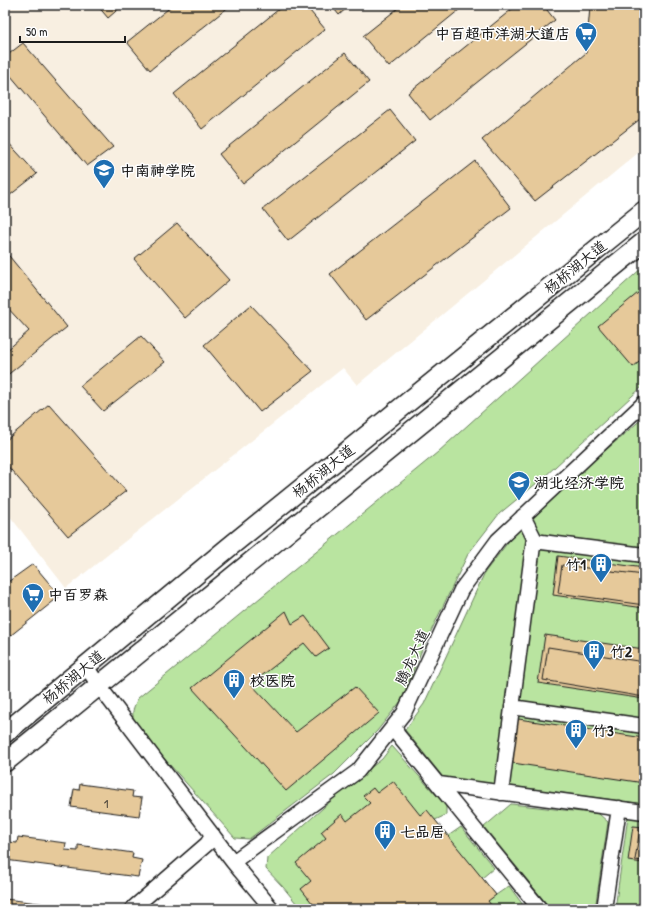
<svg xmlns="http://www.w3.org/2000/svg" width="649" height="914" font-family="'Patrick Hand','LXGW WenKai TC',sans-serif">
  <rect width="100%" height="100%" fill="#fff"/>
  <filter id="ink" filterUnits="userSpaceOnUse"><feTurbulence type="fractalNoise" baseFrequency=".025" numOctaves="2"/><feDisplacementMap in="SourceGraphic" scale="8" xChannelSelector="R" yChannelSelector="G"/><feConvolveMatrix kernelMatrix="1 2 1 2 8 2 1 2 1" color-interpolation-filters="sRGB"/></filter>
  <g filter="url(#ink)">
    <path fill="#f8efe1" d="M13 5H644V148L357 385 343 368 66 588 5 510V12Z"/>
    <path fill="#b9e4a0" stroke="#6a805e" d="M644 266V385L543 478 499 514 468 554 421 652 401 701 377 731 334 774 249 839 235 838 138 729C131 716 131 712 138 698L438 452Z
      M644 417V556L534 541 511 711 644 730V804L443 777 405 730 424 704 485 572 525 520Z
      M539 546 644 561V721L517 702Z
      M392 746 446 806V815L435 820 448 836 461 827 494 868 482 878 496 895 509 886 526 909H301L283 887 266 869 267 858 351 783 382 759Z
      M511 804 599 814 608 822 595 909H551L484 827Z
      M628 816 644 819V909H615Z"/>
    <path fill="#e6c99a" stroke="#1c1c1c" d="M97 5H123L108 18Z
      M173 5H231L150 70 127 42Z
      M284 5H305L325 29 202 129 174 94Z
      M331 5H350L339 15Z
      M402 5H465L389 67 363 36Z
      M517 5H543L555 20 430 120 408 93Z
      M589 5H644V116L535 201 482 140 586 53 590 7Z
      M23 43 113 147 87 166 5 69V57Z
      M345 53 369 82 243 184 219 154Z
      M390 110 415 141 288 241 263 209Z
      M5 139 37 174 5 199Z
      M475 161 511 208 366 320 330 274Z
      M177 223 229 280 185 318 134 259Z
      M5 251 67 327 5 377V352L29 331 5 305Z
      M644 288V358L633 367 598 326Z
      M251 305 313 371 260 412 204 345Z
      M141 336 165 362 103 411 80 386Z
      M49 404 126 491 68 536 5 463V441Z
      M558 556 644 568V608L553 595Z
      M33 564 60 596 5 640V584Z
      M562 565 644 575V605L558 593Z
      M286 611 292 624 305 616 329 648 316 657 304 643 251 684 296 732 355 687 379 713 286 791 192 688Z
      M545 635 644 649V699L538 683Z
      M548 647 644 662V697L543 680Z
      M512 718 644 738V783L506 762Z
      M393 781 420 815 427 810 496 895 488 901 494 909H317L301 889 311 881 296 863 326 838 321 832 342 814 347 821 370 803 363 796 373 788 377 793Z
      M80 784 133 791 132 797 142 798 139 816 71 807 74 789 79 790Z
      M633 826 644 827V863L628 861Z
      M640 828 644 829V861L635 860Z
      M18 837 66 843 65 850 78 851V845L133 853 132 858 142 860 138 877 5 860 8 842 17 843Z
      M5 899 63 906 62 909H5Z"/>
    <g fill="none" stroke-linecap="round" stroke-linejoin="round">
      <g stroke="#1c1c1c" stroke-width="17">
        <path id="street" d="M534 541 644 555
          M86 666 99 686 233 862 272 909
          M512 707 644 726
          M395 725 397 734 540 909
          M439 784 644 812
          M501 793 534 538 523 516
          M233 862 358 771 404 713 461 590 498 540 644 403
          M132 909 207 844 213 835
          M604 909 619 808"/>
      </g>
      <g stroke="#1c1c1c" stroke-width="22">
        <path id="secondary" d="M5 733 228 548 644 211
          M5 762 644 242"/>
      </g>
      <use href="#street" stroke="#fff" stroke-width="14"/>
      <use href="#secondary" stroke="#fff" stroke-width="19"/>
    </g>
  </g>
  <defs>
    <g id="supermarket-pin" transform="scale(1.15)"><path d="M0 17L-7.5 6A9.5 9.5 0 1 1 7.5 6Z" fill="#1f6fb2" stroke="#fff"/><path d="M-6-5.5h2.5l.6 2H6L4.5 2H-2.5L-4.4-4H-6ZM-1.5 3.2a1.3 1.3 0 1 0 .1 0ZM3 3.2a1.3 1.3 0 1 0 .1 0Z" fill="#fff"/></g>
    <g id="school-pin" transform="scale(1.15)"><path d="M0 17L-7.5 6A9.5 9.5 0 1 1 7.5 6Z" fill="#1f6fb2" stroke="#fff"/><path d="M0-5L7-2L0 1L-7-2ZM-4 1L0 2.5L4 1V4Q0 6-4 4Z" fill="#fff"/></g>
    <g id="university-pin" transform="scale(1.15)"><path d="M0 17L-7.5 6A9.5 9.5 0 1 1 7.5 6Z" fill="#1f6fb2" stroke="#fff"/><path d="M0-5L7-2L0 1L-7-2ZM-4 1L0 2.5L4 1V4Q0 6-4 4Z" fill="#fff"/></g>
    <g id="building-pin" transform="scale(1.15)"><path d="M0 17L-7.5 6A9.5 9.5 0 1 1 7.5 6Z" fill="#1f6fb2" stroke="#fff"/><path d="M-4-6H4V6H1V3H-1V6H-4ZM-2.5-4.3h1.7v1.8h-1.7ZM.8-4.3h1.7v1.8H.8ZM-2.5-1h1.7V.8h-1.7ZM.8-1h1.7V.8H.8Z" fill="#fff"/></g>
  </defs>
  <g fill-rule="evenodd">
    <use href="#supermarket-pin" x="586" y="33"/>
    <use href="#school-pin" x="104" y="170"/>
    <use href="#university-pin" x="519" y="482"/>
    <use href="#building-pin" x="601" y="564"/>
    <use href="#supermarket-pin" x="33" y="594"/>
    <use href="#building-pin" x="594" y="651"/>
    <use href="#building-pin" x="234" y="680"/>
    <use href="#building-pin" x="576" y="730"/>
    <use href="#building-pin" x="385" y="831"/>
  </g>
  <g text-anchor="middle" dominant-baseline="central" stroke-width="3" stroke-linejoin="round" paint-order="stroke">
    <g font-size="13" fill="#4e473c">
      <text x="106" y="803">1</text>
    </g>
    <g font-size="15" font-weight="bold" fill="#1c1c1c" stroke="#fff" text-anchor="start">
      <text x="570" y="33" text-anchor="end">中百超市洋湖大道店</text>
      <text x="120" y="170">中南神学院</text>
      <text x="534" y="482">湖北经济学院</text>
      <text x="586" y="564" text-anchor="end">竹1</text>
      <text x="48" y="594">中百罗森</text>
      <text x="610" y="651">竹2</text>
      <text x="250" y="680">校医院</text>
      <text x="592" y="730">竹3</text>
      <text x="400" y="831">七品居</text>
    </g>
    <g font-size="15" fill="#1c1c1c" stroke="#fff">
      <text transform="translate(575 267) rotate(-39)">杨桥湖大道</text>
      <text transform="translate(323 471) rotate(-39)">杨桥湖大道</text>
      <text transform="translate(412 657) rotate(-65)">腾龙大道</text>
      <text transform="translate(73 677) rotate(-40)">杨桥湖大道</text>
    </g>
  </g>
  <rect width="649" height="914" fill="none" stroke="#fff" stroke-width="20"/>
  <rect x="10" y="10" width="629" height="894" fill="none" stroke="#1c1c1c" stroke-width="1.5" filter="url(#ink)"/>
  <path d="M20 36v6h105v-6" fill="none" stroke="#1c1c1c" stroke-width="2"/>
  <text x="26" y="36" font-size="12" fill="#1c1c1c" stroke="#ffffff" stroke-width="3" paint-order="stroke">50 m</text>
</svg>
